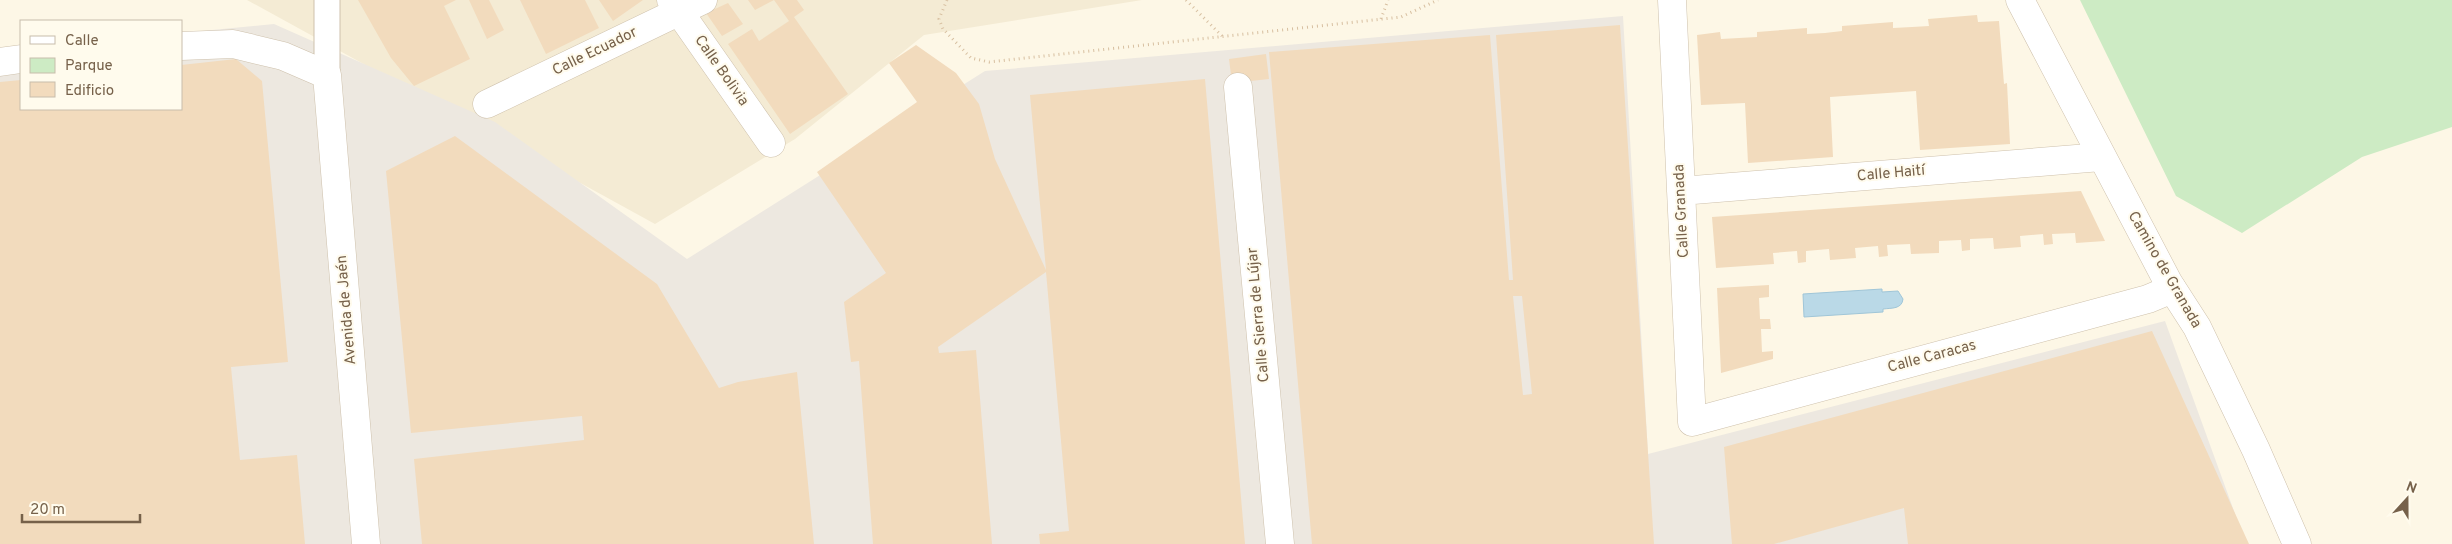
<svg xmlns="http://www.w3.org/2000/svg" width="2452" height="544" font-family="Overpass,sans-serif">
  <rect width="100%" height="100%" fill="#fdf7e6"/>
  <path fill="#f4ebd4" d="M247 0H1142L924 35 795 139 655 224Z"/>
  <path fill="#ede8e0" d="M1623 16 1648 454 2165 321 2246 544H0V51L21 49V109H181V33L274 24 495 122 687 259 985 71Z"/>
  <path fill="#cdebc4" d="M2080 0H2452V127L2362 157 2242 233 2176 196Z"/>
  <path fill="#bad9e7" stroke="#a0c6d8" d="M1882 289V292L1898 291 1903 299C1902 309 1892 308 1883 309V312L1804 317 1803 294Z"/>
  <path fill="#f2dbbd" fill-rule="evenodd" d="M358 0H456L444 6 470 59 414 86 391 58Z
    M469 0H489L504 30 487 39Z
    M520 0H585L599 28 546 54Z
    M599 0H643L613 21Z
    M748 0H797L804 10 794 17 848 94 790 134 728 44 752 29 759 41 789 21 774 0 755 10Z
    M728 3 743 24 722 36 706 13Z
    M1977 15 1978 22 1999 21 2004 84 2007 83 2010 144 1920 150 1916 91 1830 97 1833 157 1748 163 1745 103 1701 105 1697 35 1720 32 1721 39 1757 37V32L1807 28V34L1825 33 1842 31V26L1893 22V28L1912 27 1929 26 1928 19Z
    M1620 25 1654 544H1312L1269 52 1490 35 1509 280H1513L1496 35ZM1513 296H1522L1532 394 1523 395Z
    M916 45 956 73 979 104 995 159 1046 270 1030 95 1205 79 1245 544H1040L1039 534 1069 531 1046 272 938 347 939 353 976 350 992 544H873L859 361 851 362 844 302 886 273 817 172 917 102 889 63Z
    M1266 54 1269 79 1232 83 1229 59Z
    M236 59 262 81 288 362 231 367 240 460 297 455 305 544H0V82L21 80V109H181V65Z
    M455 136 657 284 719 388 738 382 797 372 814 544H422L414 459 584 440 582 416 411 433 386 171Z
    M2081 191 2105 241 2076 243 2075 233 2052 234 2053 244 2044 245 2043 234 2020 236 2021 247 1994 249 1993 238 1970 239V250L1962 251 1961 240 1939 241V253L1911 254 1910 244 1887 245 1888 256 1879 257 1878 246 1855 248 1856 258 1830 260 1829 249 1806 251V262L1798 263 1797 251 1773 253 1774 264 1716 268 1712 217Z
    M1769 285V297L1759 298 1760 319H1770L1771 329H1761L1762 352 1773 351V359L1721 373 1717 288Z
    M2152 331 2249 544H1908L1904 508 1774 544H1732L1724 447Z"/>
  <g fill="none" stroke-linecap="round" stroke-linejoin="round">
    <g stroke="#cec1ac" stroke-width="27">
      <path id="pedestrian" d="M327 0V75"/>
    </g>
    <g stroke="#cec1ac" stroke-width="29">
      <path id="minor" d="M671 0 771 143
        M1672 0 1692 422 2148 299 2172 289
        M181 46 233 44 283 56 327 75 366 544
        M0 62 21 59
        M1238 87 1280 544
        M487 104 703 0
        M1681 191 2101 157"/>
    </g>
    <g stroke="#cec1ac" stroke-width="29">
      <path id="tertiary" d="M2020 0 2168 282 2197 327 2256 450 2297 544"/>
    </g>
    <path stroke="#d7bfa0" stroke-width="3" stroke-dasharray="1 4" stroke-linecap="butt" d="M947 0 939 19 943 29 971 58 989 62 1401 17 1438 0
      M1186 0 1222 36
      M1381 19 1388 0"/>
    <use href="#pedestrian" stroke="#fff" stroke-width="25"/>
    <use href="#minor" stroke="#fff" stroke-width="28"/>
    <use href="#tertiary" stroke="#fff" stroke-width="28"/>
  </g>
  <g text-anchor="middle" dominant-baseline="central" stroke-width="4" stroke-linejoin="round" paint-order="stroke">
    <g font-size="15" fill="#76614a" stroke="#fffbed">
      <text transform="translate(595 52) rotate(-26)">Calle Ecuador</text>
      <text transform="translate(721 71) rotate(55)">Calle Bolivia</text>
      <text transform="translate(1891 174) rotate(-5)">Calle Haití</text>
      <text transform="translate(1682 211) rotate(-93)">Calle Granada</text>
      <text transform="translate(2164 270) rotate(60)">Camino de Granada</text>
      <text transform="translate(347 310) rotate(-95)">Avenida de Jaén</text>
      <text transform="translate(1259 315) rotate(-95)">Calle Sierra de Lújar</text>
      <text transform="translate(1932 357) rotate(-15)">Calle Caracas</text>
    </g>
  </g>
  <rect x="20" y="20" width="162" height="90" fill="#fffbed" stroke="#c8bdac"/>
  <rect x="30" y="36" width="25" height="8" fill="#ffffff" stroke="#c8bdac"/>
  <text x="65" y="45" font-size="15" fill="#76614a">Calle</text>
  <rect x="30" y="58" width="25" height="15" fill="#cdebc4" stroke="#c8bdac"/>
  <text x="65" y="70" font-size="15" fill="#76614a">Parque</text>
  <rect x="30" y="82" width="25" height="15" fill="#f2dbbd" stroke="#c8bdac"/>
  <text x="65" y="95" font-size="15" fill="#76614a">Edificio</text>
  <g transform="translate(2407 499) rotate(21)" stroke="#fffbed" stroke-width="4" paint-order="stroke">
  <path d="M0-4L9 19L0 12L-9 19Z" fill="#76614a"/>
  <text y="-8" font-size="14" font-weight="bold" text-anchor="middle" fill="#76614a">N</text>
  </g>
  <path d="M22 514v8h118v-8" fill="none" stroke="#76614a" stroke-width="2.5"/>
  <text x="30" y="514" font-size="15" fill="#76614a" stroke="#fffbed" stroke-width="4" paint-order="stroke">20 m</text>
</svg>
